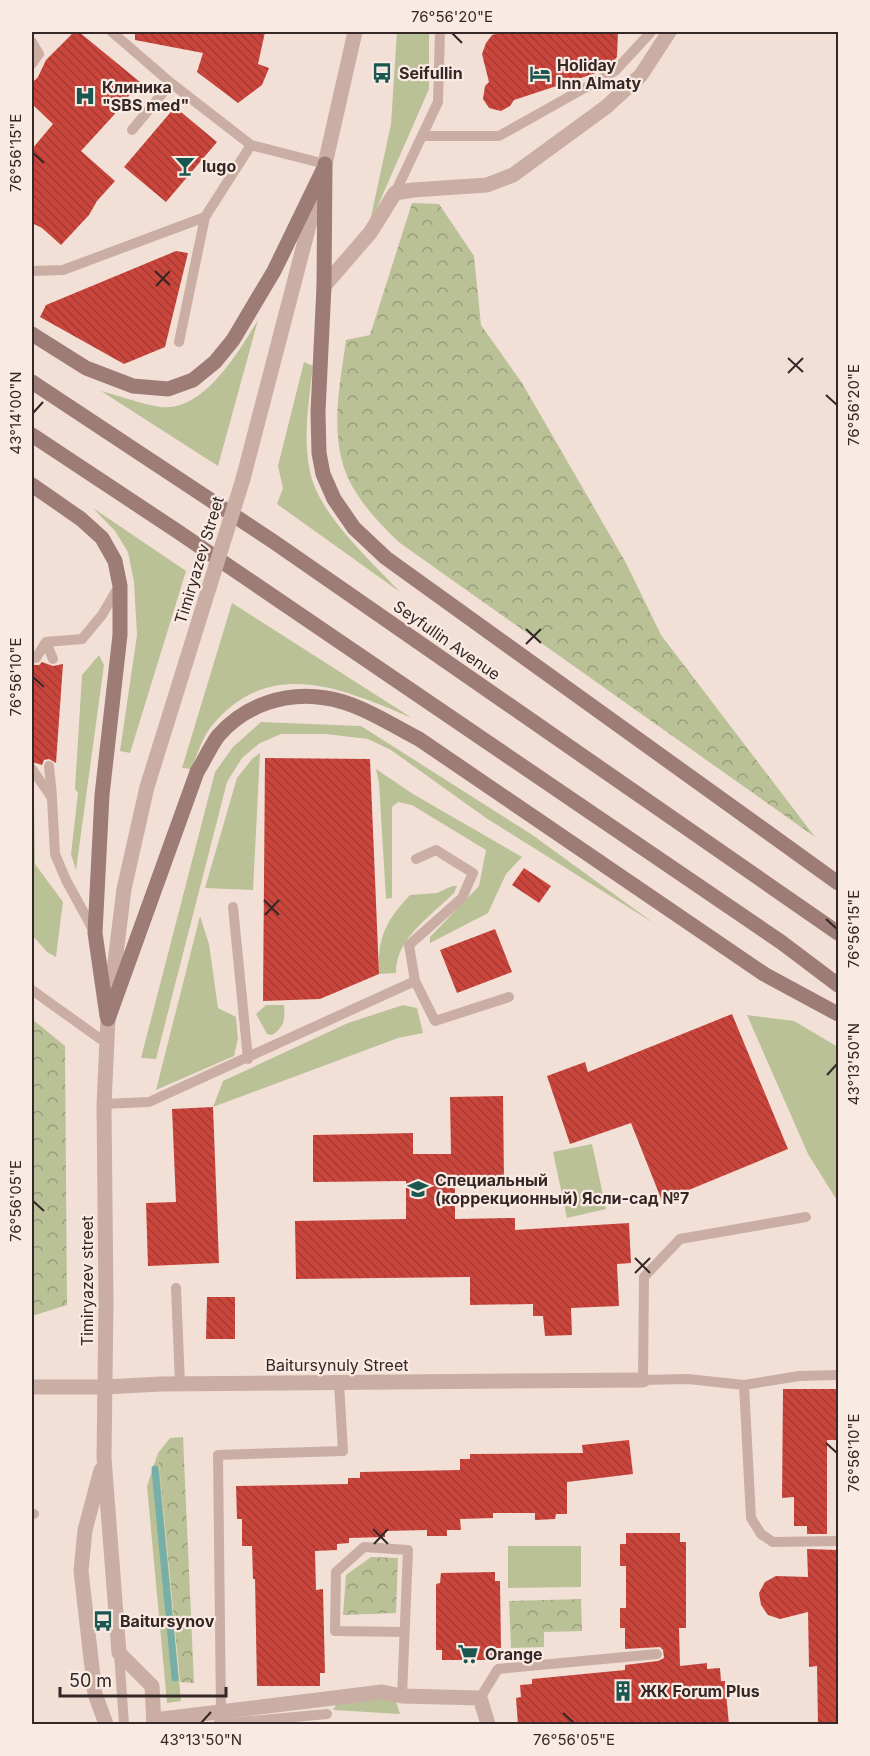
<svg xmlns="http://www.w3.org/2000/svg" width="870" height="1756" font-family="Inter,sans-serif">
  <defs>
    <pattern id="forest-crowns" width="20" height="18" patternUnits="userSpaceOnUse" patternTransform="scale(1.5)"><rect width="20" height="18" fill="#bac197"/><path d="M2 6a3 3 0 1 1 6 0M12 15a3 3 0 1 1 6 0" fill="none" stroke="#989d7b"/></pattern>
    <pattern id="building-back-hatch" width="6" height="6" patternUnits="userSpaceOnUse" patternTransform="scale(1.5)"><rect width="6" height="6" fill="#ca463d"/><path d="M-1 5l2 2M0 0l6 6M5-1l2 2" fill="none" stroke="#a53a33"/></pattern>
  </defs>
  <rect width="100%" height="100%" fill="#f2e0d7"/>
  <path fill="#bac197" d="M397 32H429V89L369 226 391 124Z
    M258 320 218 466 101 391C120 396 141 404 161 407 205 411 238 352 258 320Z
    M304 362 313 366C309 402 302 440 311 476 322 517 371 561 400 592L277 504 283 488 278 466Z
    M93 508 186 571 130 753 120 751 137 635 134 582 128 552 115 531Z
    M232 603 412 718C343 689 269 655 211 727 202 738 197 756 191 769L182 768Z
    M99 655 104 665 76 870 71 854 78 793 75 789 82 675Z
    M261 722 361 726 531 834 655 924 486 818 391 750 368 739 326 734H281L260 743 242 758 227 782 156 1059 141 1058 215 772 233 747Z
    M260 753 253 890 205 888 237 778 252 759Z
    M376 769 413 794 522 857 506 874 488 913 430 943V937L479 886 486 850 412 805 398 802 392 807V898L386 899 379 783Z
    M32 797 34 799 35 864 63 902 56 957 47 952 32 935Z
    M452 886H457L454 893C432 915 395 939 396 973L379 974C377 937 386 921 410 895L437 893Z
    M200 916 209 944 218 1008 236 1017 238 1039 234 1056 156 1090Z
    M266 1005H284C285 1019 285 1027 272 1035L267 1034 256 1014Z
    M403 1005 417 1008 423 1033 398 1038 213 1107 223 1081 348 1023Z
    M747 1015 794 1021 838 1047V1202L808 1154Z
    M592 1144 606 1209 567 1218 553 1152Z
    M158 1453 181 1701 167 1703 147 1486Z
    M508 1546H581V1587L508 1588Z
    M395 1698 400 1714 333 1710 338 1702Z"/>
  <path fill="url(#forest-crowns)" d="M412 203 439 204 474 256 481 325 522 383 626 563 661 635 815 837 400 543C384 528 369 513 357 494 326 448 339 391 346 340L370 335Z
    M32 1019 65 1046 67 1305 32 1316Z
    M183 1437 194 1683 180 1682 158 1453 170 1438Z
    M371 1557 398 1558 396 1613 343 1615 346 1575Z
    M581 1599 582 1631 544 1632V1647L511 1648 509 1601Z"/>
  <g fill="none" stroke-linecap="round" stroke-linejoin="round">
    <path stroke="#76afa7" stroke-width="7" d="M155 1469 175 1678"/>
  </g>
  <path fill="url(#building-back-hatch)" d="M74 32H79L140 82 113 116 81 151 115 181 97 201 89 215 61 245 42 228 32 223V149L53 124 32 104V83L38 77 46 60Z
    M135 32H265L258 64 269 68 262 85 238 103 197 72 203 53 135 40Z
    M504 32H618L617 57 610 65 596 73 514 100 510 106 501 111 489 108 483 99 485 86 489 82 482 54 486 43 492 35Z
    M175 107 217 142 166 202 124 167Z
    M176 251 188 253 165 347 124 364 40 317 46 305Z
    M42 662 53 666 63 664 56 763 49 759 44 760 42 765 32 762V686L33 665H39Z
    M265 758 370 759 379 974 320 999 263 1001Z
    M524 868 551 886 539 903 512 885Z
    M495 929 512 972 457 993 440 950Z
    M732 1014 788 1149 662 1201 631 1123 570 1144 547 1076 585 1062 588 1072Z
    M503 1096 504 1182H455V1219L515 1218V1230L629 1223 631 1263 617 1264 619 1306 571 1308 572 1335 545 1336 543 1316H533V1304L470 1305V1277L296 1279 295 1221 406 1219V1181L313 1182V1135L413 1133V1154H451L450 1097Z
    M213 1107 219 1263 148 1266 146 1203 176 1202 172 1109Z
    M207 1297H235V1339H206Z
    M783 1389H838V1440H827V1534H807V1526H794V1497L782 1498Z
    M629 1440 633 1474 567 1482V1514H556L555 1519 535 1520V1513H493V1518L460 1519 461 1530H447V1536H427V1530L385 1531V1537L349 1538V1543L337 1544V1550L315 1551 316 1590 323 1589 325 1673H320V1686H257L255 1579H253L252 1546H242V1519H237L236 1486 348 1484V1478H360V1472L460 1470V1459H470V1454L583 1453 582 1445Z
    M626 1533H680V1542H686V1628H679L680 1666 707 1663V1669L720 1668 721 1681H725L729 1725H673V1723L652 1725H518L516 1698 521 1697 520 1685 532 1684V1679L625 1670V1665L658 1661 664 1658 663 1650 660 1647 625 1649V1628H620V1608H626V1566H620V1544H626Z
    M807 1549 838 1550V1725H818L817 1666 809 1667 808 1612 780 1619 768 1615 761 1605 759 1593 765 1582 776 1576 808 1577Z
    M495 1572V1581H500L501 1648H496V1660H442V1650H436V1584L440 1583 441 1573Z"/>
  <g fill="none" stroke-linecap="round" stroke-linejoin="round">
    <path stroke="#caaea3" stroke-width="10" d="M112 32 171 83
      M32 42 39 54 32 64
      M132 130 171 83 251 145 325 164
      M423 136H499L615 71 651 32
      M395 193 438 102 440 32
      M32 271 63 270 205 217
      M179 342 205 217 251 145
      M46 642 53 659
      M36 658 46 642 82 639 102 615 119 586
      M49 766 52 796
      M32 769 52 798 55 854 66 880 95 933
      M233 907 248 1059
      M415 981 409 945 462 898 473 873 436 850 416 859
      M32 990 106 1043
      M104 1104 149 1102 415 981 435 1021 509 997
      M806 1217 680 1239 644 1277 643 1380 688 1379 744 1385 799 1376 838 1375
      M176 1288 180 1384
      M744 1385 751 1518 761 1534 773 1542 838 1541
      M32 1514H34
      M119 1653 124 1724
      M402 1696 408 1550 364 1547 336 1572 335 1631 404 1632
      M480 1698 498 1669 657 1654
      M221 1712 218 1455 343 1451 339 1383
      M218 1724 327 1714"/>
    <path stroke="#caaea3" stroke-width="15" d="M324 286 370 233 395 193 413 190 487 185 513 175 606 107 641 75 669 32
      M105 1387 161 1384 643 1380
      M154 1720 382 1692 402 1696 480 1698 488 1724"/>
    <path stroke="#caaea3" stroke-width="15" d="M243 479 325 164 355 32
      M32 1387H105
      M101 1470 85 1530 81 1571 95 1694 106 1724
      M154 1724 152 1686 119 1653 104 1458 106 1302 104 1104 108 1019 124 889 147 787 209 588"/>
    <path stroke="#9d7c75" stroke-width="15" d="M325 164 324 286 318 412 319 453 323 474 334 499 354 528 386 558 838 883
      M32 334 86 368 133 386 168 389 193 380 215 362 233 340 274 271 323 170
      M32 382 274 542 838 933
      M32 435 177 531 781 942 838 985
      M32 485 81 519 102 538 115 561 120 586V635L102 795 95 933 107 1016
      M108 1019 197 772C204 761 210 747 218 736 245 705 286 691 326 698 359 703 390 724 419 739L764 974 838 1014"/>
    <path stroke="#caaea3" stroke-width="15" d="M209 588 243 479"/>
  </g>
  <path fill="none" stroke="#342725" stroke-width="2" d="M452 33 462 43M33 153 44 163M155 271 170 285M156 286 170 271M788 358 803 372M788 373 803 358M826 395 837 405M33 413 43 402M526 629 541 643M526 644 541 629M33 677 44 687M264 900 279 915M265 915 279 900M826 919 837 929M827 1075 837 1064M33 1201 44 1211M635 1258 650 1273M635 1273 650 1258M826 1443 837 1453M373 1529 388 1544M374 1544 388 1529M563 1713 574 1723M201 1723 211 1712"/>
  <defs>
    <g id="bus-bare" transform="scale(1.62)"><path d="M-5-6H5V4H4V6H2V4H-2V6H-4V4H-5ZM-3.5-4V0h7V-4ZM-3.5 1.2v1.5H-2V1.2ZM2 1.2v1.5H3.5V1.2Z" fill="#1a5750" stroke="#f9ebe3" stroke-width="2.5" paint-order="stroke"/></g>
    <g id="hotel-bare" transform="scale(1.62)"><path d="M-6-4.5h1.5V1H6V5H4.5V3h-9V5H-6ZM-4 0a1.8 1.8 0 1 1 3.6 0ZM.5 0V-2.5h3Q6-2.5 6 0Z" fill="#1a5750" stroke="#f9ebe3" stroke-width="2.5" paint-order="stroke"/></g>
    <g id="hospital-bare" transform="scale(1.62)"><path d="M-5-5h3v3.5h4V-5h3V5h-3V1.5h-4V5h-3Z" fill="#1a5750" stroke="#f9ebe3" stroke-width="2.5" paint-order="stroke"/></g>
    <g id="bar-bare" transform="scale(1.62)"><path d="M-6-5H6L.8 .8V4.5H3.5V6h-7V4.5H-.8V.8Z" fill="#1a5750" stroke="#f9ebe3" stroke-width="2.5" paint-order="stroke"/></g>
    <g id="school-bare" transform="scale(1.62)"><path d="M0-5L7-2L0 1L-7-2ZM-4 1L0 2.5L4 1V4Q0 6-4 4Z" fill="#1a5750" stroke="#f9ebe3" stroke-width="2.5" paint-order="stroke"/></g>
    <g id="supermarket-bare" transform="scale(1.62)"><path d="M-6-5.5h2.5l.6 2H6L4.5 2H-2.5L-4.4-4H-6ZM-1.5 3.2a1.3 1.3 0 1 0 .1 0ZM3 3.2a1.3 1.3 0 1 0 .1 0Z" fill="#1a5750" stroke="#f9ebe3" stroke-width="2.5" paint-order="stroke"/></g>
    <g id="building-bare" transform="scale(1.62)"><path d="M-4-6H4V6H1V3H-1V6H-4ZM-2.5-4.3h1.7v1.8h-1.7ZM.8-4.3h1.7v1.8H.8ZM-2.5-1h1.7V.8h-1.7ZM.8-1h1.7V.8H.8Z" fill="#1a5750" stroke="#f9ebe3" stroke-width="2.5" paint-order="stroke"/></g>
  </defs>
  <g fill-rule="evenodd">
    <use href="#bus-bare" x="382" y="73"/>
    <use href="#hotel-bare" x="540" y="74"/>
    <use href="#hospital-bare" x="85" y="96"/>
    <use href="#bar-bare" x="185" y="166"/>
    <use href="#school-bare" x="418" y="1189"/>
    <use href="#bus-bare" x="103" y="1621"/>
    <use href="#supermarket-bare" x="468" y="1654"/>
    <use href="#building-bare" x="623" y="1691"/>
  </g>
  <g text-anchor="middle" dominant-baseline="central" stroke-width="4.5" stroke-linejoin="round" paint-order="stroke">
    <g font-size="16" font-weight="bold" fill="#342725" stroke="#f9ebe3" text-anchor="start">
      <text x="557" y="65">Holiday<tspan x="557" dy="18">Inn Almaty</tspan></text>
      <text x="399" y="73">Seifullin</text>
      <text x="102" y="87">Клиника<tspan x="102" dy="18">"SBS med"</tspan></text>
      <text x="202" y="166">lugo</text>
      <text x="435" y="1180">Специальный<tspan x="435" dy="18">(коррекционный) Ясли-сад №7</tspan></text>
      <text x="120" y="1621">Baitursynov</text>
      <text x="485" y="1654">Orange</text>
      <text x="640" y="1691">ЖК Forum Plus</text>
    </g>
    <g font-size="16" fill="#342725" stroke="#f9ebe3">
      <text transform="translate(199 560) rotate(-73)">Timiryazev Street</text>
      <text transform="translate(447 640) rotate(35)">Seyfullin Avenue</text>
      <text transform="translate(87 1281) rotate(-90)">Timiryazev street</text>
      <text x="337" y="1365">Baitursynuly Street</text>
    </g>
  </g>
  <rect width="870" height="1756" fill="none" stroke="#f9ebe3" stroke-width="66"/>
  <path d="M60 1687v9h166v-9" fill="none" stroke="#342725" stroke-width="3"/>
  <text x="69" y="1687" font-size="18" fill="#342725" stroke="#f9ebe3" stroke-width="4.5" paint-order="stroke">50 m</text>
  <rect x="33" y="33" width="804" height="1690" fill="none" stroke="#342725" stroke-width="2"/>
  <g font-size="15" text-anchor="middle" fill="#342725">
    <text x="452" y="22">76°56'20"E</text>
    <text transform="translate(16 153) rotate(-90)" y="5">76°56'15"E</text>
    <text transform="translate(854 405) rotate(-90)" y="5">76°56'20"E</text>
    <text transform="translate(16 413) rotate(-90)" y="5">43°14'00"N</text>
    <text transform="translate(16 677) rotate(-90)" y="5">76°56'10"E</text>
    <text transform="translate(854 929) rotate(-90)" y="5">76°56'15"E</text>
    <text transform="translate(854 1064) rotate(-90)" y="5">43°13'50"N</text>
    <text transform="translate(16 1201) rotate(-90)" y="5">76°56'05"E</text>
    <text transform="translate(854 1453) rotate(-90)" y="5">76°56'10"E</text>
    <text x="201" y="1745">43°13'50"N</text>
    <text x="574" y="1745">76°56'05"E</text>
  </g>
</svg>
